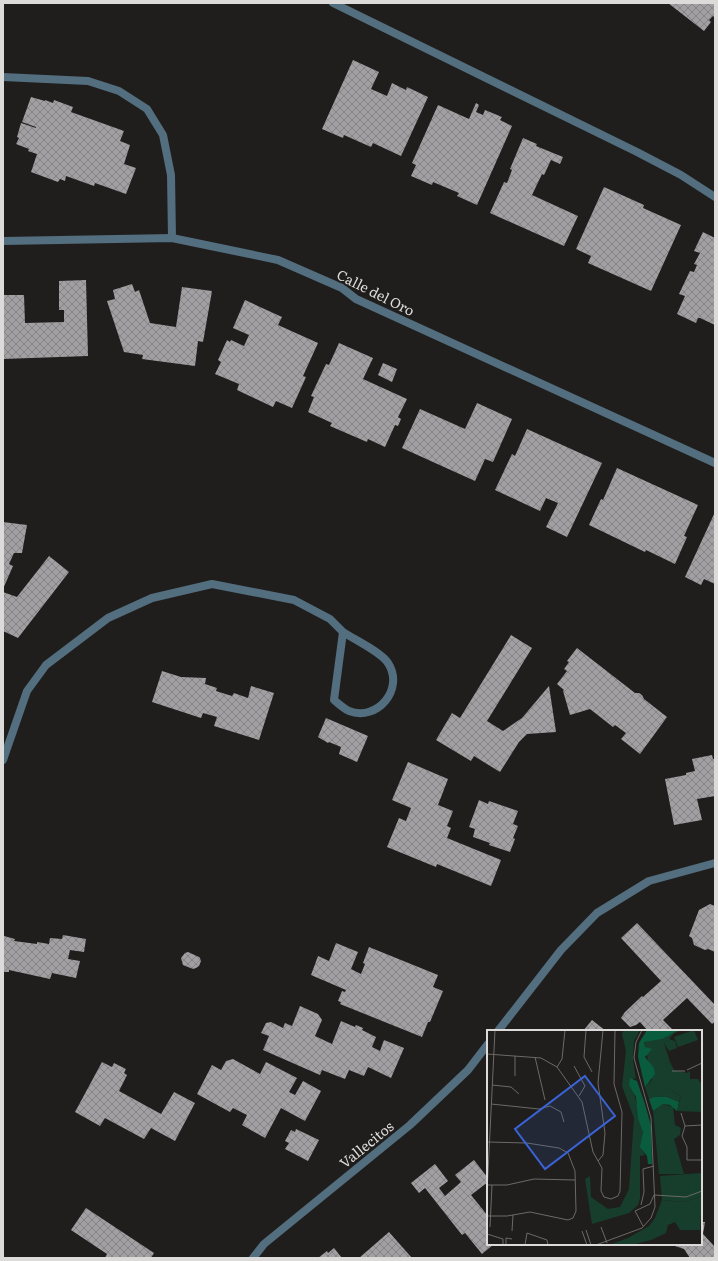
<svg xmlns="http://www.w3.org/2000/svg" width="718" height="1261" font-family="Literata,serif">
  <defs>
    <pattern id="building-cross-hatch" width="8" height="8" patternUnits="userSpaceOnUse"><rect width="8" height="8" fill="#a19fa2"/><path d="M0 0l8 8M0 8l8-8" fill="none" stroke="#848385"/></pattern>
  </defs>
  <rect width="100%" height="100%" fill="#1f1e1c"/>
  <path fill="url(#building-cross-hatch)" d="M668 3H715V18L713 16 709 20 711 22 704 31Z
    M353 60 379 72 371 89 387 96 392 83 406 90 407 87 428 97 401 156 373 143 371 147 344 135 343 138 322 129Z
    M31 97 45 101V100L53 103 54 100 73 107 71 112 124 131 120 141 130 145 124 164 136 168 126 194 95 183 94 186 66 176 65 181 60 179 58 182 31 172 37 154 28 151 29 149 16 144 19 138 17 137 21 123 36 128V127L22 122Z
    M476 103 479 105 476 112 483 115 485 110 502 117 500 120 512 126 477 205 457 196 459 193 433 182 432 185 411 176 416 165 412 163 438 105 469 119Z
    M523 138 537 144 536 146 563 157 560 164 551 160 544 175 542 174 532 195 578 216 564 246 490 213 504 182 507 183 512 170 510 169Z
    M604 187 644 205 643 208 681 225 651 291 588 263 591 256 576 249Z
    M703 232 715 238V325L700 318H698L696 323 677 314 685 296 679 294 690 271 694 272 697 265 694 264 700 253 694 251Z
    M86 280 88 356 3 359V295H24L25 323 64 322V310H59V281Z
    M132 284 135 292 139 290 150 323 176 327 182 287 212 291 203 342 198 341 195 366 142 359 143 355 124 352 107 301 115 299 113 290Z
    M245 300 282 317 278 325 318 343 303 376 306 377 292 408 276 401 273 407 237 390 239 384 215 374 221 362 218 360 227 340 230 342 231 340 244 346 249 335 233 328Z
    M339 343 373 358 363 379 407 399 398 417 401 419 398 426 395 425 385 447 368 439 367 442 330 426 332 423 308 412 314 397 311 396 326 364 329 365Z
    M383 363 397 369 392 382 378 375Z
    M477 403 512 419 493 462 485 459 475 481 402 448 420 409 465 429Z
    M527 429 602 463 567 537 546 527 558 503 546 498 540 511 495 490 512 454 515 456Z
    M617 468 698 505 684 536 687 537 675 564 646 550 645 552 589 525 601 499 603 500Z
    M715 512V584L704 579 701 585 685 577Z
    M3 522 27 525 22 553H14L9 564 13 566 3 589Z
    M49 556 69 572 18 638 3 631V592L17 597Z
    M511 635 532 648 487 721 503 731 522 718 549 686 556 732 527 734 519 742 500 772 474 756 471 761 436 740 452 713 460 718Z
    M577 648 635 693H639L642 695 644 699 667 717 640 754 621 739 626 733 615 725 613 727 590 709 570 715 563 691 564 690 557 684 567 671 564 669 569 662 567 661Z
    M162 671 181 677 206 678 205 684 217 688 216 691 232 696 234 693 248 698 251 686 274 693 259 740 214 726 217 717 203 713 201 718 152 702Z
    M326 718 368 736 357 762 339 754 341 747 329 742 328 743 318 737Z
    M712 755 713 759H715V796L697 799 702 820 674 825 665 779 686 775V773L695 771 692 759Z
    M408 762 448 779 438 805 453 811 447 826 451 828 447 838 501 860 491 886 437 864 436 867 387 847 399 818 406 821 411 808 392 800Z
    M479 800 488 804 489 801 518 811 513 824 518 826 513 838 515 839 510 852 489 845 490 843 473 837 475 829 469 827Z
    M710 904 715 906V952L708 949 705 950 694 945 692 938 689 936 699 910Z
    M637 923 715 1005V1022L712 1024 687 998 663 1020 674 1031H648L640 1022 636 1025 630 1027 621 1018 625 1012 642 996 643 997 661 981 621 938Z
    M63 935 86 939 84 952 70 950 68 959 80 961 76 978 52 973 50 979 9 970V972H3V938L4 936 15 939 14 941 37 944V942L49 944 50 938 62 939Z
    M336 943 358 952 351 969 361 974 365 964 363 963 369 947 438 975 433 987 443 991 430 1022H428L422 1037 340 1004 341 1002 338 1001 342 991 345 992 346 990 311 975 318 956 329 961Z
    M188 952 199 957 200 958 201 961 199 966 196 968 193 969 183 965 181 958 185 953Z
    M300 1006 318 1014 322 1020 315 1036 332 1044 341 1021 355 1027 356 1025 363 1028 362 1030 376 1037 372 1047 380 1051 384 1040 404 1048 391 1078 368 1067 364 1076 349 1070 345 1079 322 1070 320 1075 263 1050 269 1036 261 1033 266 1023 271 1022 283 1028 285 1023 292 1026Z
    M592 1020 606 1031H583Z
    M233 1059 260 1074 266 1062 297 1078 289 1092 295 1095 303 1081 321 1091 305 1121 281 1108 265 1138 242 1125 247 1115 233 1108 230 1112 197 1094 212 1065 221 1070 226 1061Z
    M102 1062 112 1067 114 1063 126 1069 124 1073 127 1075 119 1091 161 1114 174 1092 195 1103 175 1141 151 1128 144 1139 105 1118 100 1126 75 1112Z
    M296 1129 319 1140 308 1161 285 1149 289 1143 285 1141 291 1130 295 1132Z
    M474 1160 488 1178V1182L471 1195 488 1216V1244H494L482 1254 465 1233 462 1235 425 1188 419 1193 411 1183 435 1164 448 1181 439 1188 445 1196 461 1182 455 1175Z
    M86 1208 154 1253 151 1258H105L107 1254 71 1230Z
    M701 1222H705L703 1234 715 1247V1258H690L684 1249 675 1246V1244H701Z
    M389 1232 412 1258H359Z
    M334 1248 342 1258H318L327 1251 328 1253Z"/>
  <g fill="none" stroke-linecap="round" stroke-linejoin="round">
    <path stroke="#536e7e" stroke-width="8" d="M333 3 637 152 681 175 715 197
      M3 77 88 81 119 91 147 109 163 135 171 175 172 238
      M343 632C355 640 381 652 388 663 405 689 377 722 349 711 343 708 339 704 334 700Z
      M3 760 27 691 46 665 108 618 152 598 212 584 294 600 330 619 343 632
      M498 1031 561 950 597 913 649 881 715 863
      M253 1258 264 1244 410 1125 468 1070 488 1044"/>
    <path stroke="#536e7e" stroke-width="8" d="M3 241 172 238 278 260 342 288 356 299 715 463"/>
  </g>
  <g text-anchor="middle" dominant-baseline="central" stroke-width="4" stroke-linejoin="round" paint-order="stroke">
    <g font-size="14" fill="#dcdbd9" stroke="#1f1e1c">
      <text transform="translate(376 292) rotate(27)">Calle del Oro</text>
      <text transform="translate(366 1144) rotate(-39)">Vallecitos</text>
    </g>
  </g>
  <g transform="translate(487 1030)">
    <rect width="215" height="215" fill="#1f1e1c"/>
    <path d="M137 0H153L147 11 146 30 149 49 146 48V60L156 97 155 119 158 125 153 126V168L151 175 142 183 105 194 98 149 103 146 104 167 121 179 133 177 142 159 147 88 135 56 139 21 135 4ZM196 0 187 3 182 9 188 11 190 18 182 21 177 13 183 32 178 34 179 57 194 66 192 72 180 67 162 69 158 57 165 50 157 11 175 9 187 2ZM207 0 211 10 191 17 187 7ZM176 74 186 77 188 95 194 98 193 105 187 109 197 144H172L166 81ZM215 166 213 200H193L188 192 181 195 179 203 164 210 145 215H122L141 208 162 196 168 188 175 170 197 172Z" fill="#173e2c"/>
    <path d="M160 0H192L175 9 157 12 158 17 165 19 158 27 167 38 168 44 158 57 151 27 152 13ZM143 48 150 51 158 74 164 96 165 134H161L160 126 153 117 156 102 151 88 149 67 142 55ZM168 67H180L192 72 190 81 183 75 176 74 166 81 162 69Z" fill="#095d3e"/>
    <path d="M183 32 187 40 200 43 203 41V49H211L215 55V82L190 81 194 66 179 57 176 52V40L178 34ZM215 143V166L197 172 175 170 173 146Z" fill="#173e2c"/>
    <path fill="none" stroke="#6b6a68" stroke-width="1" d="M99 0 97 27 105 42M0 24 54 28 70 37 95 72 106 122 115 138 114 161 117 167 124 169 131 166 133 161 135 82 127 54 128 0M28 26V46M48 27 58 70M87 36 98 56 92 66M70 37 75 29 78 0M200 40 215 33M185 41H198M5 55 24 57 32 64M4 74 52 79 63 76 74 82 77 92M194 83 198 96M198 96 195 106 200 117V130H215M198 96 215 95M0 112 40 113 72 118 81 123 88 141 89 181 86 188 81 190 43 182 20 186H0M111 131 116 125 118 103 111 53 116 0M0 155H20L47 149 88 150M0 163 8 0M154 175 157 162 156 139 167 136M156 196 148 181 163 174 167 165 199 167 215 161M3 197 5 155M114 197 120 213M99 200 104 215M25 201 26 185M95 201 100 215M0 204 16 209V215M19 215V208L25 209M38 215 40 203 60 210 61 215M109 215 155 198 164 188 168 177 164 88 147 28 149 12 155 0"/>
    <path fill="#3a63d8" fill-opacity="0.15" stroke="#3a63d8" stroke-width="2" d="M98 46 128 86 58 139 28 99Z"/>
    <rect width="215" height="215" fill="none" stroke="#dcdbd9" stroke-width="2"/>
  </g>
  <rect width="718" height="1261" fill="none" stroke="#dcdbd9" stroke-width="8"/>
</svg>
